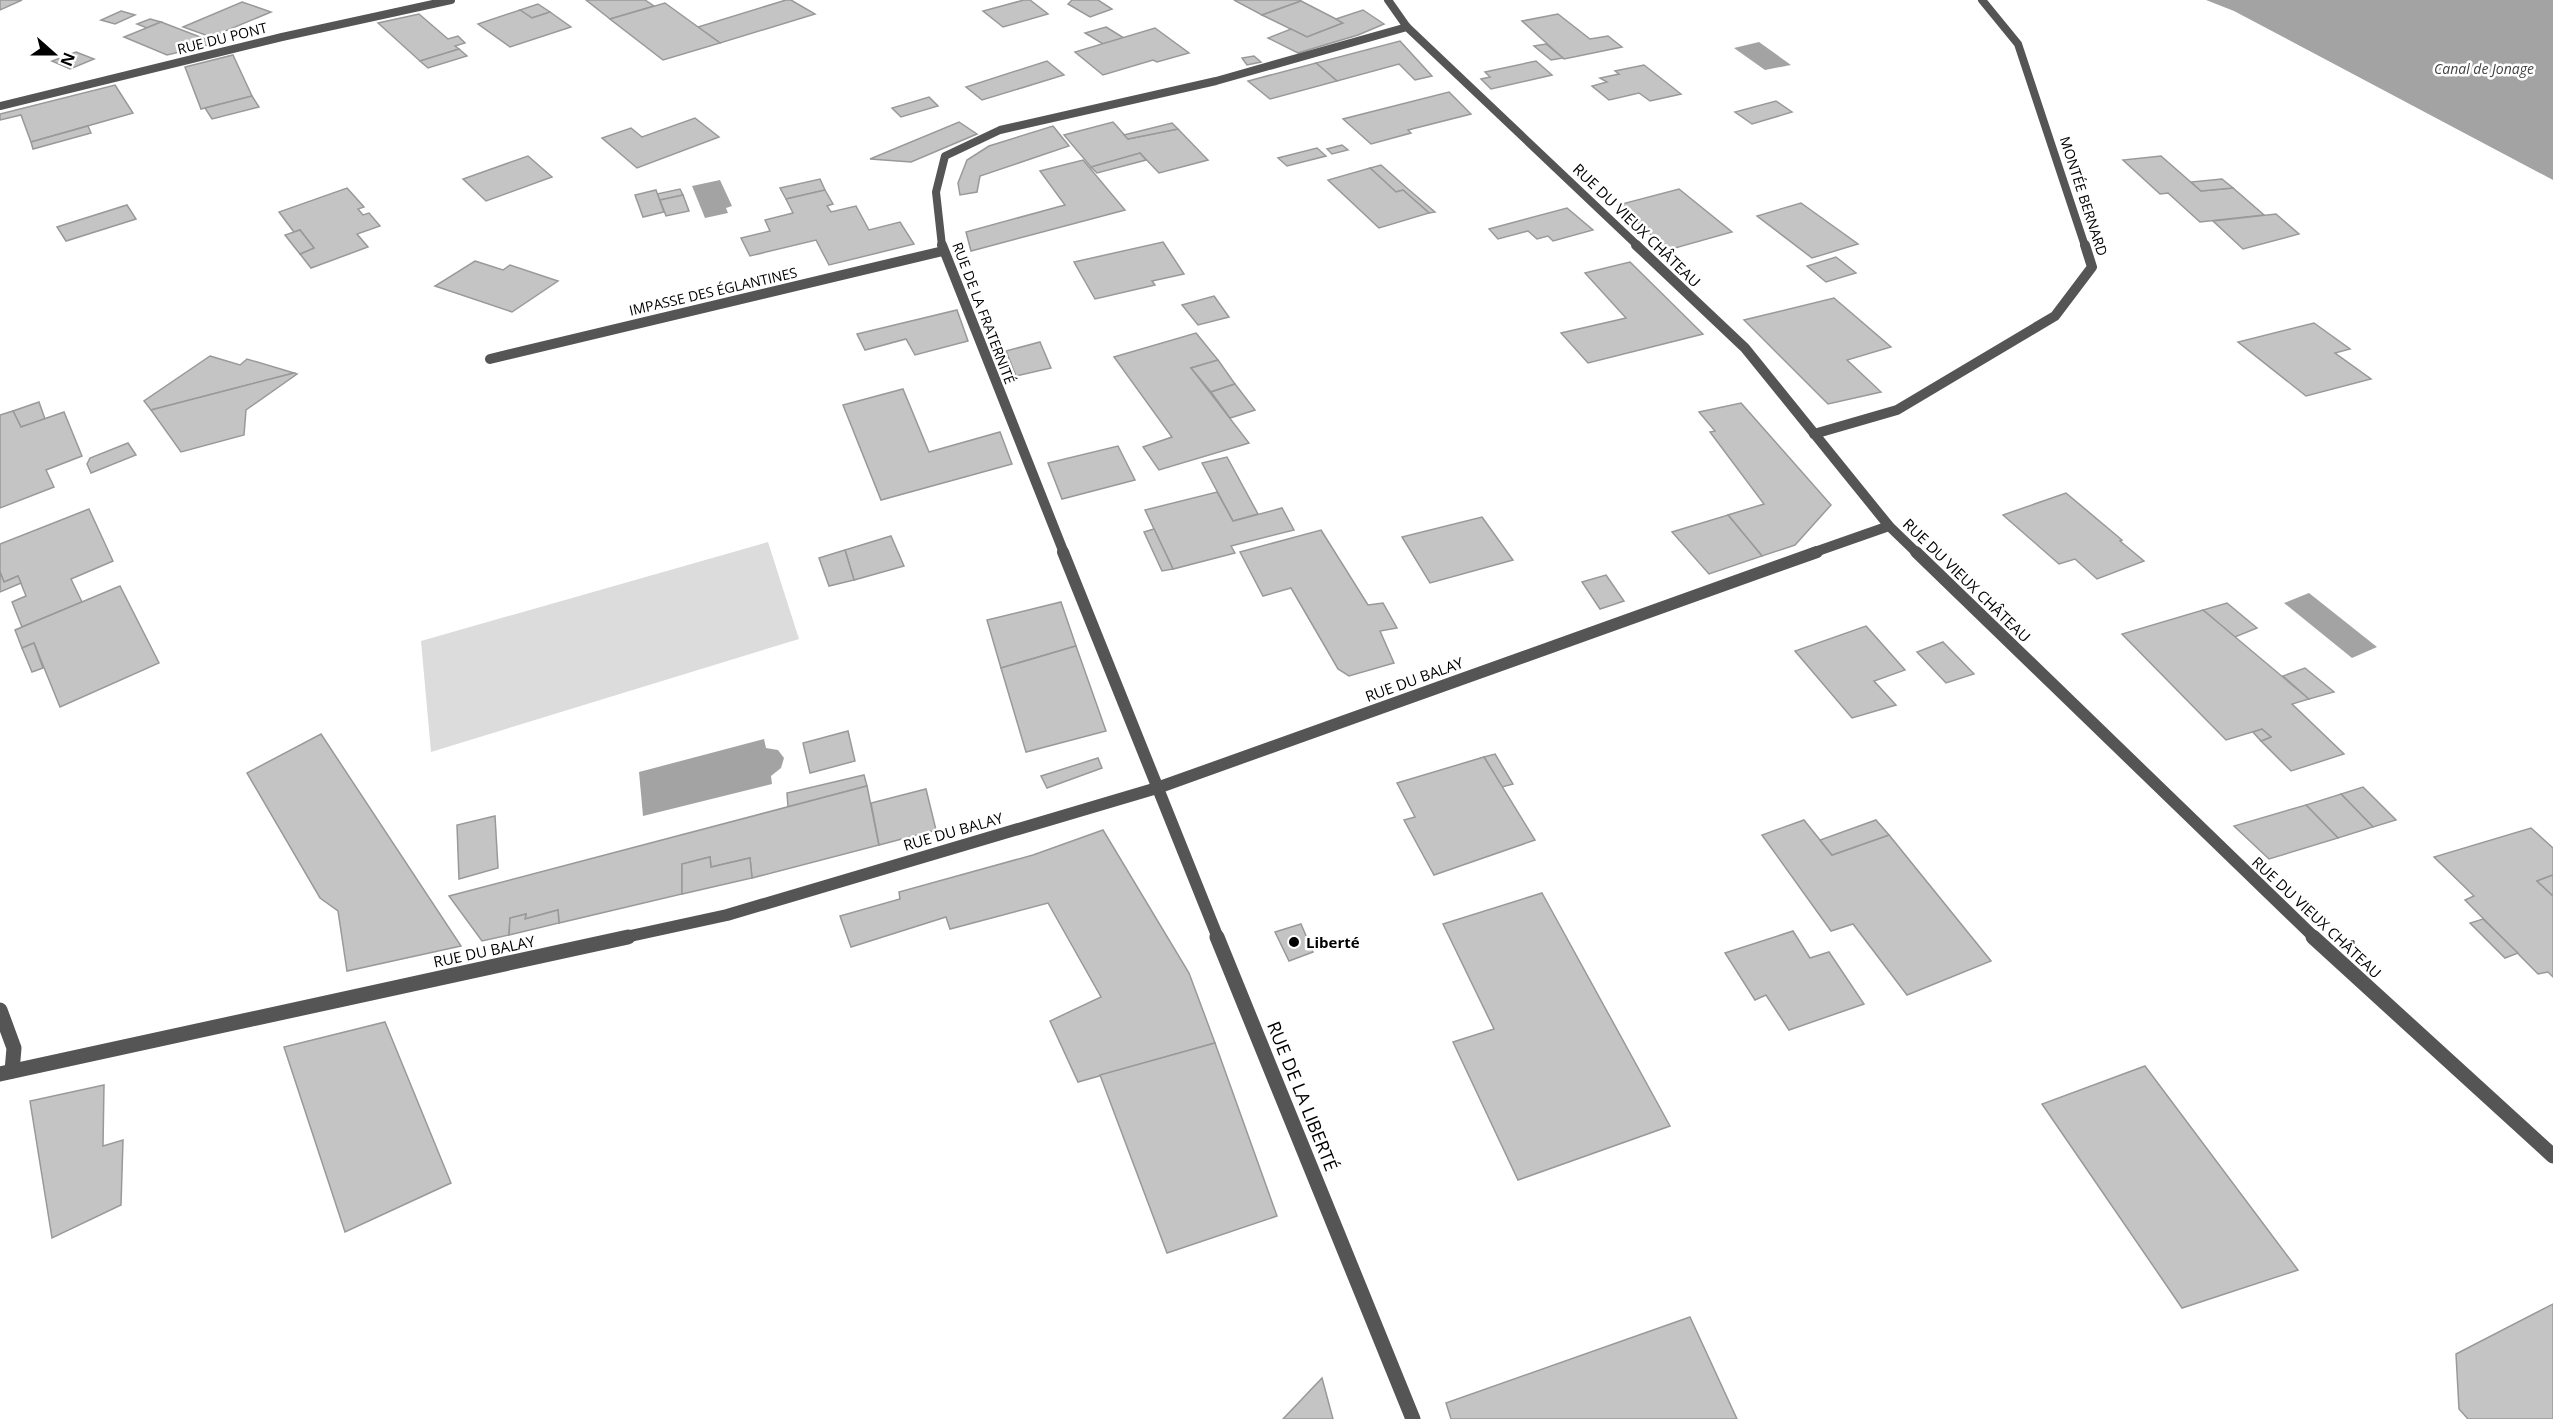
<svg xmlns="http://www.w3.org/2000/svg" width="2553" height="1419" font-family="'Open Sans',sans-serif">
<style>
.green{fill:#dcdcdc}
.water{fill:#a3a3a3}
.building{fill:#c4c4c4;stroke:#999;stroke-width:1.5}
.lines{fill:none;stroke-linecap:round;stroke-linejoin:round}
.street-far3{stroke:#555;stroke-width:8}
.street-far2{stroke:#555;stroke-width:10}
.street-far1{stroke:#555;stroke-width:12}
.street{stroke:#555;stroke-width:15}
.poi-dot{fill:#000;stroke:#fff;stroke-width:2}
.labels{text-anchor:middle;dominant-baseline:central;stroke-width:5;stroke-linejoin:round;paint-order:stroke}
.far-street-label{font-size:14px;fill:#000;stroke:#fff}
.far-water-label{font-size:14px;font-style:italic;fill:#444;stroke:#fff}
.street-label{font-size:15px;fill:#000;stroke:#fff}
.poi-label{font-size:15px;font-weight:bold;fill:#000;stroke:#fff;text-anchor:start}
.near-street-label{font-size:18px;fill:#000;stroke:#fff}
</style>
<rect width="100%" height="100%" fill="#fff"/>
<!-- green -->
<path class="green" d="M 768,542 L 799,639 L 431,752 L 421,641 Z"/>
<!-- water -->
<g class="water">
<path d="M 2206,0 L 2553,0 L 2553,180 L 2234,11 Z"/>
<path d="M 1759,42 L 1791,65 L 1765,70 L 1734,48 Z"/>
<path d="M 720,180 L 732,206 L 726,208 L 728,213 L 705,218 L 692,186 Z"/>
<path d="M 2309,593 L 2377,647 L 2352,658 L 2284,603 Z"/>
<path d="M 764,739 L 766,748 L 778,750 L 784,758 L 781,768 L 771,776 L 772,784 L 643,816 L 639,772 Z"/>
</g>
<!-- building -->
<g class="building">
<path d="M 0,0 L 22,0 L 0,10 Z"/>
<path d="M 586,0 L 645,0 L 654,6 L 610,19 Z"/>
<path d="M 786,0 L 791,0 L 815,14 L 720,43 L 698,27 Z"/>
<path d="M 1024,0 L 1030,0 L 1048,14 L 1003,27 L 983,11 Z"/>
<path d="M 1072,0 L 1098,0 L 1112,9 L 1090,17 L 1068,4 Z"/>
<path d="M 1234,0 L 1300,0 L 1301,1 L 1262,15 Z"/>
<path d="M 1301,1 L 1336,19 L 1343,23 L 1307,37 L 1262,15 Z"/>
<path d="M 242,2 L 271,12 L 211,37 L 183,27 Z"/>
<path d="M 665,3 L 720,43 L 663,60 L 610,19 Z"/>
<path d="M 538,4 L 550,12 L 532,18 L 520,10 Z"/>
<path d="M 520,10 L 532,18 L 550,12 L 571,27 L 510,47 L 478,24 Z"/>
<path d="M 1363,10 L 1384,24 L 1358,35 L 1298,53 L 1268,38 L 1291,29 L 1307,37 L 1343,23 L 1336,19 Z"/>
<path d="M 121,11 L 135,15 L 115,24 L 101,20 Z"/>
<path d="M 419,14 L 448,39 L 458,36 L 465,43 L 455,46 L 459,49 L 420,61 L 378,23 Z"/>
<path d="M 1558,14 L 1590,39 L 1608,36 L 1622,47 L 1564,59 L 1522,21 Z"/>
<path d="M 150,19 L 161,22 L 147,28 L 137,24 Z"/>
<path d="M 161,22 L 216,43 L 167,55 L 124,37 Z"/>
<path d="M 1106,27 L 1124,38 L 1103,44 L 1085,33 Z"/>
<path d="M 1155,28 L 1189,53 L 1157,62 L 1153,60 L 1103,75 L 1075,52 Z"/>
<path d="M 1400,41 L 1432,76 L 1415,80 L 1399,64 L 1337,81 L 1316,63 Z"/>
<path d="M 1546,44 L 1563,58 L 1551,60 L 1534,46 Z"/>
<path d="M 459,49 L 467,56 L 428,68 L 420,61 Z"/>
<path d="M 76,52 L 94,59 L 70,69 L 52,61 Z"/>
<path d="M 233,55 L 252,96 L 201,109 L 185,67 Z"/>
<path d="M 1254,56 L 1261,62 L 1247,65 L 1242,58 Z"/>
<path d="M 1047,61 L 1064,75 L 982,100 L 966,87 Z"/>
<path d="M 1536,61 L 1552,75 L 1491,89 L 1481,79 L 1490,77 L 1485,72 Z"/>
<path d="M 1316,63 L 1337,81 L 1270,99 L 1248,81 Z"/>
<path d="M 1644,65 L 1681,94 L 1650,101 L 1639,93 L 1609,100 L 1592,86 L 1607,82 L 1600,78 L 1619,74 L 1615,71 Z"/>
<path d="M 115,85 L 133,113 L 31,142 L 21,115 L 0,120 L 0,114 Z"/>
<path d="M 1449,92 L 1471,114 L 1408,130 L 1411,133 L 1371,144 L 1343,119 Z"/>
<path d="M 252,96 L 259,107 L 212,119 L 205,108 Z"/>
<path d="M 929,97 L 938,106 L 901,117 L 892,108 Z"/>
<path d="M 1776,101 L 1792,112 L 1752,124 L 1735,112 Z"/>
<path d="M 695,118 L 719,137 L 637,168 L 602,138 L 631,128 L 642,137 Z"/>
<path d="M 959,122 L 977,134 L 911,162 L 870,159 Z"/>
<path d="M 1113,122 L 1128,139 L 1178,129 L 1208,160 L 1159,173 L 1140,153 L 1091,167 L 1064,135 Z"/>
<path d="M 1172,123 L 1178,129 L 1128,139 L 1124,135 Z"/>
<path d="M 88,126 L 91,133 L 33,149 L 31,142 Z"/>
<path d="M 1053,126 L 1069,146 L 980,176 L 977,192 L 960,195 L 958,183 L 967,160 L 989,146 Z"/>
<path d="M 1342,145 L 1348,150 L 1332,154 L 1327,149 Z"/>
<path d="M 1317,148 L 1326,156 L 1287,166 L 1278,158 Z"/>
<path d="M 1140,153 L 1146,160 L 1097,173 L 1091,167 Z"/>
<path d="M 528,156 L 552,177 L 486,201 L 463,179 Z"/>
<path d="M 2161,156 L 2201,191 L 2233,188 L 2264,215 L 2200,222 L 2168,193 L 2160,194 L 2123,160 Z"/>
<path d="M 1083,160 L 1125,210 L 971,251 L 966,232 L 1065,205 L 1040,171 Z"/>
<path d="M 1381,165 L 1408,189 L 1435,212 L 1429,213 L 1403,190 L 1396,192 L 1370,168 Z"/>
<path d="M 1370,168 L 1396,192 L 1403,190 L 1429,213 L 1379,228 L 1328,180 Z"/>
<path d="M 820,179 L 825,190 L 786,199 L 780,188 Z"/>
<path d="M 2222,179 L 2233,188 L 2201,191 L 2191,182 Z"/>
<path d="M 347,188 L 364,207 L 358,209 L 363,215 L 369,213 L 380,226 L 357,234 L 368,247 L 311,268 L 300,254 L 314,248 L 300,230 L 294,232 L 279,212 Z"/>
<path d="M 680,189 L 683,195 L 660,200 L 657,194 Z"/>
<path d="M 1679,189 L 1732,232 L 1668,250 L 1618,205 Z"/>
<path d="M 656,190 L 664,212 L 643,217 L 635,195 Z"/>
<path d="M 825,190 L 833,204 L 827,206 L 831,212 L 856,206 L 869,230 L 900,222 L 914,244 L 829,265 L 816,240 L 750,256 L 741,238 L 770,231 L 765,220 L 793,213 L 786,199 Z"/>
<path d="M 683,195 L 689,211 L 666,216 L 660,200 Z"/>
<path d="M 1801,203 L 1858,244 L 1812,258 L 1757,216 Z"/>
<path d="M 127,205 L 136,219 L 66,241 L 57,227 Z"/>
<path d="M 1567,208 L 1593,230 L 1553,241 L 1548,236 L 1537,239 L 1528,231 L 1498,239 L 1489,229 Z"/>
<path d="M 2276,214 L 2299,234 L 2243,249 L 2213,221 Z"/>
<path d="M 300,230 L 314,248 L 300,254 L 285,235 Z"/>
<path d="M 1163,242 L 1184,274 L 1152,281 L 1155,285 L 1095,299 L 1074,262 Z"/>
<path d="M 1836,257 L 1856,273 L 1826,282 L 1807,266 Z"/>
<path d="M 475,261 L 503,270 L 510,265 L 558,281 L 512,312 L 435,286 Z"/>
<path d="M 1630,262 L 1703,334 L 1588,363 L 1561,333 L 1626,318 L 1585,273 Z"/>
<path d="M 1214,296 L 1229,317 L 1198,325 L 1182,305 Z"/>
<path d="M 1834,298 L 1891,347 L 1847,360 L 1881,392 L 1828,404 L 1744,320 Z"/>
<path d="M 957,310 L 968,341 L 915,355 L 906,339 L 865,350 L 857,334 Z"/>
<path d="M 2314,323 L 2350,349 L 2335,353 L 2371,379 L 2306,396 L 2238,342 Z"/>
<path d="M 1196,333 L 1218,360 L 1191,368 L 1249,443 L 1159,470 L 1143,447 L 1172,437 L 1114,357 Z"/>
<path d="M 1040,342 L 1051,368 L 1016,376 L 1006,351 Z"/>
<path d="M 210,356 L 240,365 L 247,359 L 294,373 L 151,410 L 144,401 Z"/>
<path d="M 1218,360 L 1235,384 L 1211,392 L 1191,368 Z"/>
<path d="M 294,373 L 297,374 L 246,410 L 244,435 L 181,452 L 151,410 Z"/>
<path d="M 1235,384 L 1255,410 L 1230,418 L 1211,392 Z"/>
<path d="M 903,389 L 929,452 L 1000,432 L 1012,464 L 881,500 L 843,405 Z"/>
<path d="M 39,402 L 45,419 L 21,427 L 13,411 Z"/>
<path d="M 1741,403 L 1831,505 L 1795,545 L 1762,556 L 1728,515 L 1764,504 L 1710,432 L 1715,431 L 1699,412 Z"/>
<path d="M 13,411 L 21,427 L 64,412 L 82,456 L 46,470 L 54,487 L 0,508 L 0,415 Z"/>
<path d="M 128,443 L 136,455 L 91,473 L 87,464 L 90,458 Z"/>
<path d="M 1118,446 L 1135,480 L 1062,499 L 1048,463 Z"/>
<path d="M 1227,457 L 1258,514 L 1233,521 L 1202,463 Z"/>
<path d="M 1217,492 L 1233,521 L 1282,508 L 1294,530 L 1231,546 L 1235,553 L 1173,569 L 1145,510 Z"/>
<path d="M 2066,493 L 2122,540 L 2120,541 L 2144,561 L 2097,579 L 2075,559 L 2059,564 L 2003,515 Z"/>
<path d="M 89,509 L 113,561 L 71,579 L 82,602 L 22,627 L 12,602 L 26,596 L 18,576 L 4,582 L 0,572 L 0,544 Z"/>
<path d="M 1728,515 L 1762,556 L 1709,574 L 1672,532 Z"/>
<path d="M 1482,517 L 1513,560 L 1430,583 L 1402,537 Z"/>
<path d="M 1154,529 L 1173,569 L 1162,571 L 1144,532 Z"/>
<path d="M 1321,530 L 1368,605 L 1383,603 L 1397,628 L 1380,631 L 1394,663 L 1349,676 L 1338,669 L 1291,588 L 1263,596 L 1240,552 Z"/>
<path d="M 891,536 L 904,566 L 854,580 L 845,550 Z"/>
<path d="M 845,550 L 854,580 L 829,586 L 819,558 Z"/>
<path d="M 0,572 L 4,582 L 18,576 L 21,583 L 0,592 Z"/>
<path d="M 1606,575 L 1624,601 L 1600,609 L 1582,582 Z"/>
<path d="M 120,586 L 159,663 L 60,707 L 34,643 L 22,648 L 15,630 Z"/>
<path d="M 1061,602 L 1076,646 L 1001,668 L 987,620 Z"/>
<path d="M 2227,603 L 2257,628 L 2235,637 L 2203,610 Z"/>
<path d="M 2203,610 L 2309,699 L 2292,704 L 2344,754 L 2291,771 L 2261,741 L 2271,737 L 2262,729 L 2226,740 L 2122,634 Z"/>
<path d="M 1866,626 L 1905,670 L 1874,681 L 1896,705 L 1852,718 L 1795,651 Z"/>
<path d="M 1943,642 L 1974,674 L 1946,683 L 1917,652 Z"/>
<path d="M 34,643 L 43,668 L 32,672 L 22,648 Z"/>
<path d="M 1076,646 L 1106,731 L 1026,752 L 1001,668 Z"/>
<path d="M 2305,668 L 2334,692 L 2309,699 L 2283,676 Z"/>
<path d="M 2262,729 L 2271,737 L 2261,741 L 2253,732 Z"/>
<path d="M 848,731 L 855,761 L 810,773 L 803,743 Z"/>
<path d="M 321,734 L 461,946 L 347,971 L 338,911 L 320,898 L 247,773 Z"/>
<path d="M 1495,754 L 1513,784 L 1502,787 L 1484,757 Z"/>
<path d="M 1484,757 L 1535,840 L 1434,875 L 1404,820 L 1415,817 L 1397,783 Z"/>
<path d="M 1098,758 L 1102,768 L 1047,788 L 1041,776 Z"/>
<path d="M 864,775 L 867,786 L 788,807 L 787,793 Z"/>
<path d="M 867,786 L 879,845 L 752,878 L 750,858 L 711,867 L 710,857 L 682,864 L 682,894 L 559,923 L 558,910 L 525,919 L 526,914 L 510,918 L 509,935 L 482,941 L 449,896 Z"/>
<path d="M 2363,787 L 2396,820 L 2373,827 L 2341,794 Z"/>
<path d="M 926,789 L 936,830 L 879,845 L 871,803 Z"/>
<path d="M 2341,794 L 2373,827 L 2338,838 L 2306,805 Z"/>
<path d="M 2306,805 L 2338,838 L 2269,859 L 2234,826 Z"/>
<path d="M 495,816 L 498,868 L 459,879 L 457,825 Z"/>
<path d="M 1804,820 L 1832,855 L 1889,835 L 1991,961 L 1907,995 L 1853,924 L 1831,931 L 1762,835 Z"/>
<path d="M 1876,820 L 1889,835 L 1832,855 L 1820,840 Z"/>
<path d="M 2531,828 L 2553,848 L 2553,875 L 2537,881 L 2553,896 L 2553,977 L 2548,972 L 2538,974 L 2465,900 L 2474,896 L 2434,857 Z"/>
<path d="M 1103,830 L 1189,973 L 1215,1043 L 1078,1082 L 1050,1021 L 1101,997 L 1048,903 L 950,929 L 946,917 L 851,947 L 840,916 L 900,899 L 899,892 L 1033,855 Z"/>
<path d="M 710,857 L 711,867 L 750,858 L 752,878 L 682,894 L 682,864 Z"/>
<path d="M 2553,875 L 2553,896 L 2537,881 Z"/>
<path d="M 1542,893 L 1670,1126 L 1518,1180 L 1453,1042 L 1494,1029 L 1443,924 Z"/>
<path d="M 558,910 L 559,923 L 509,935 L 510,918 L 526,914 L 525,919 Z"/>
<path d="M 2483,919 L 2518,953 L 2505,958 L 2470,923 Z"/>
<path d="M 1301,924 L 1313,952 L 1289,961 L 1275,932 Z"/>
<path d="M 1793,931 L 1810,958 L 1829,952 L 1864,1004 L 1789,1030 L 1766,995 L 1755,1000 L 1725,953 Z"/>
<path d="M 385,1022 L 451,1183 L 345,1232 L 284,1047 Z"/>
<path d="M 1215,1043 L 1277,1216 L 1167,1253 L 1100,1075 Z"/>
<path d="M 2145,1066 L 2298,1270 L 2182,1308 L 2042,1104 Z"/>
<path d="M 104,1085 L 103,1146 L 123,1140 L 121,1205 L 52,1238 L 30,1101 Z"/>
<path d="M 2553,1304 L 2553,1419 L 2468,1419 L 2459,1409 L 2456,1354 Z"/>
<path d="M 1690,1317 L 1737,1419 L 1451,1419 L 1446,1403 Z"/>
<path d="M 1322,1378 L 1333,1419 L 1283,1419 Z"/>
</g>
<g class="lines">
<!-- street-far3 -->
<g class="street-far3">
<path d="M 1388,0 L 1407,27 L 1638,246"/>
<path d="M 1982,0 L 2018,44 L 2085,246"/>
<path d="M 0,106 L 282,37 L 451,0"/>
<path d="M 942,246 L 936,192 L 945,156 L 1000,130 L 1216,81 L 1407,27"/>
</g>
<!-- street-far2 -->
<g class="street-far2">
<path d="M 942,245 L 1064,553"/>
<path d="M 1636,245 L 1745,348 L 1889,526 L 1917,553"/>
<path d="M 490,359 L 943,251"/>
<path d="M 1814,434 L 1897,410 L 2055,316 L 2092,267 L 2085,245"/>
<path d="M 1812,553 L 1889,526"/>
</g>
<!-- street-far1 -->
<g class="street-far1">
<path d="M 1063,552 L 1218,938"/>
<path d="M 1916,552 L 2315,938"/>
<path d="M 621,938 L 727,915 L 1157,788 L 1817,552"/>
</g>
<!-- street -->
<g class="street">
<path d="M 1217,937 L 1413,1419"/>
<path d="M 2313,937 L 2553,1156"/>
<path d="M 0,1010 L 14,1048 L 12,1071"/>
<path d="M 0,1074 L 628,937"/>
</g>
</g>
<!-- markers -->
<circle class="poi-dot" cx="1294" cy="942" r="6"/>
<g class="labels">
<!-- far-street labels -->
<g class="far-street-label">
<text transform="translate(222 38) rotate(-14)">RUE DU PONT</text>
<text transform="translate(2084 196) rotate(72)">MONTÉE BERNARD</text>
<text transform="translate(713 291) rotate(-13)">IMPASSE DES ÉGLANTINES</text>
<text transform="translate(984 313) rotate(69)">RUE DE LA FRATERNITÉ</text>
</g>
<!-- far-water labels -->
<g class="far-water-label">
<text x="2484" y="68">Canal de Jonage</text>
</g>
<!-- street labels -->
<g class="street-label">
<text transform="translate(1637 225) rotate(44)">RUE DU VIEUX CHÂTEAU</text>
<text transform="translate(1967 580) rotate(44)">RUE DU VIEUX CHÂTEAU</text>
<text transform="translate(1414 679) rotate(-20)">RUE DU BALAY</text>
<text transform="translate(953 831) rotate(-16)">RUE DU BALAY</text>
<text transform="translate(2317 917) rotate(43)">RUE DU VIEUX CHÂTEAU</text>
<text transform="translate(484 951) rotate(-12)">RUE DU BALAY</text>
</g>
<!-- poi labels -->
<g class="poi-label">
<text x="1306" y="942">Liberté</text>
</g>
<!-- near-street labels -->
<g class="near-street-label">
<text transform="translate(1303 1096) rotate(68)">RUE DE LA LIBERTÉ</text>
</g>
</g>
<!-- north arrow -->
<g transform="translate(54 54) rotate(111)" stroke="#ffffff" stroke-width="4.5" paint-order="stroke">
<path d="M0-4.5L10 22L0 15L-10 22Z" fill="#000000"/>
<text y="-9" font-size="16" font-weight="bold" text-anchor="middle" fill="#000000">N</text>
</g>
</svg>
